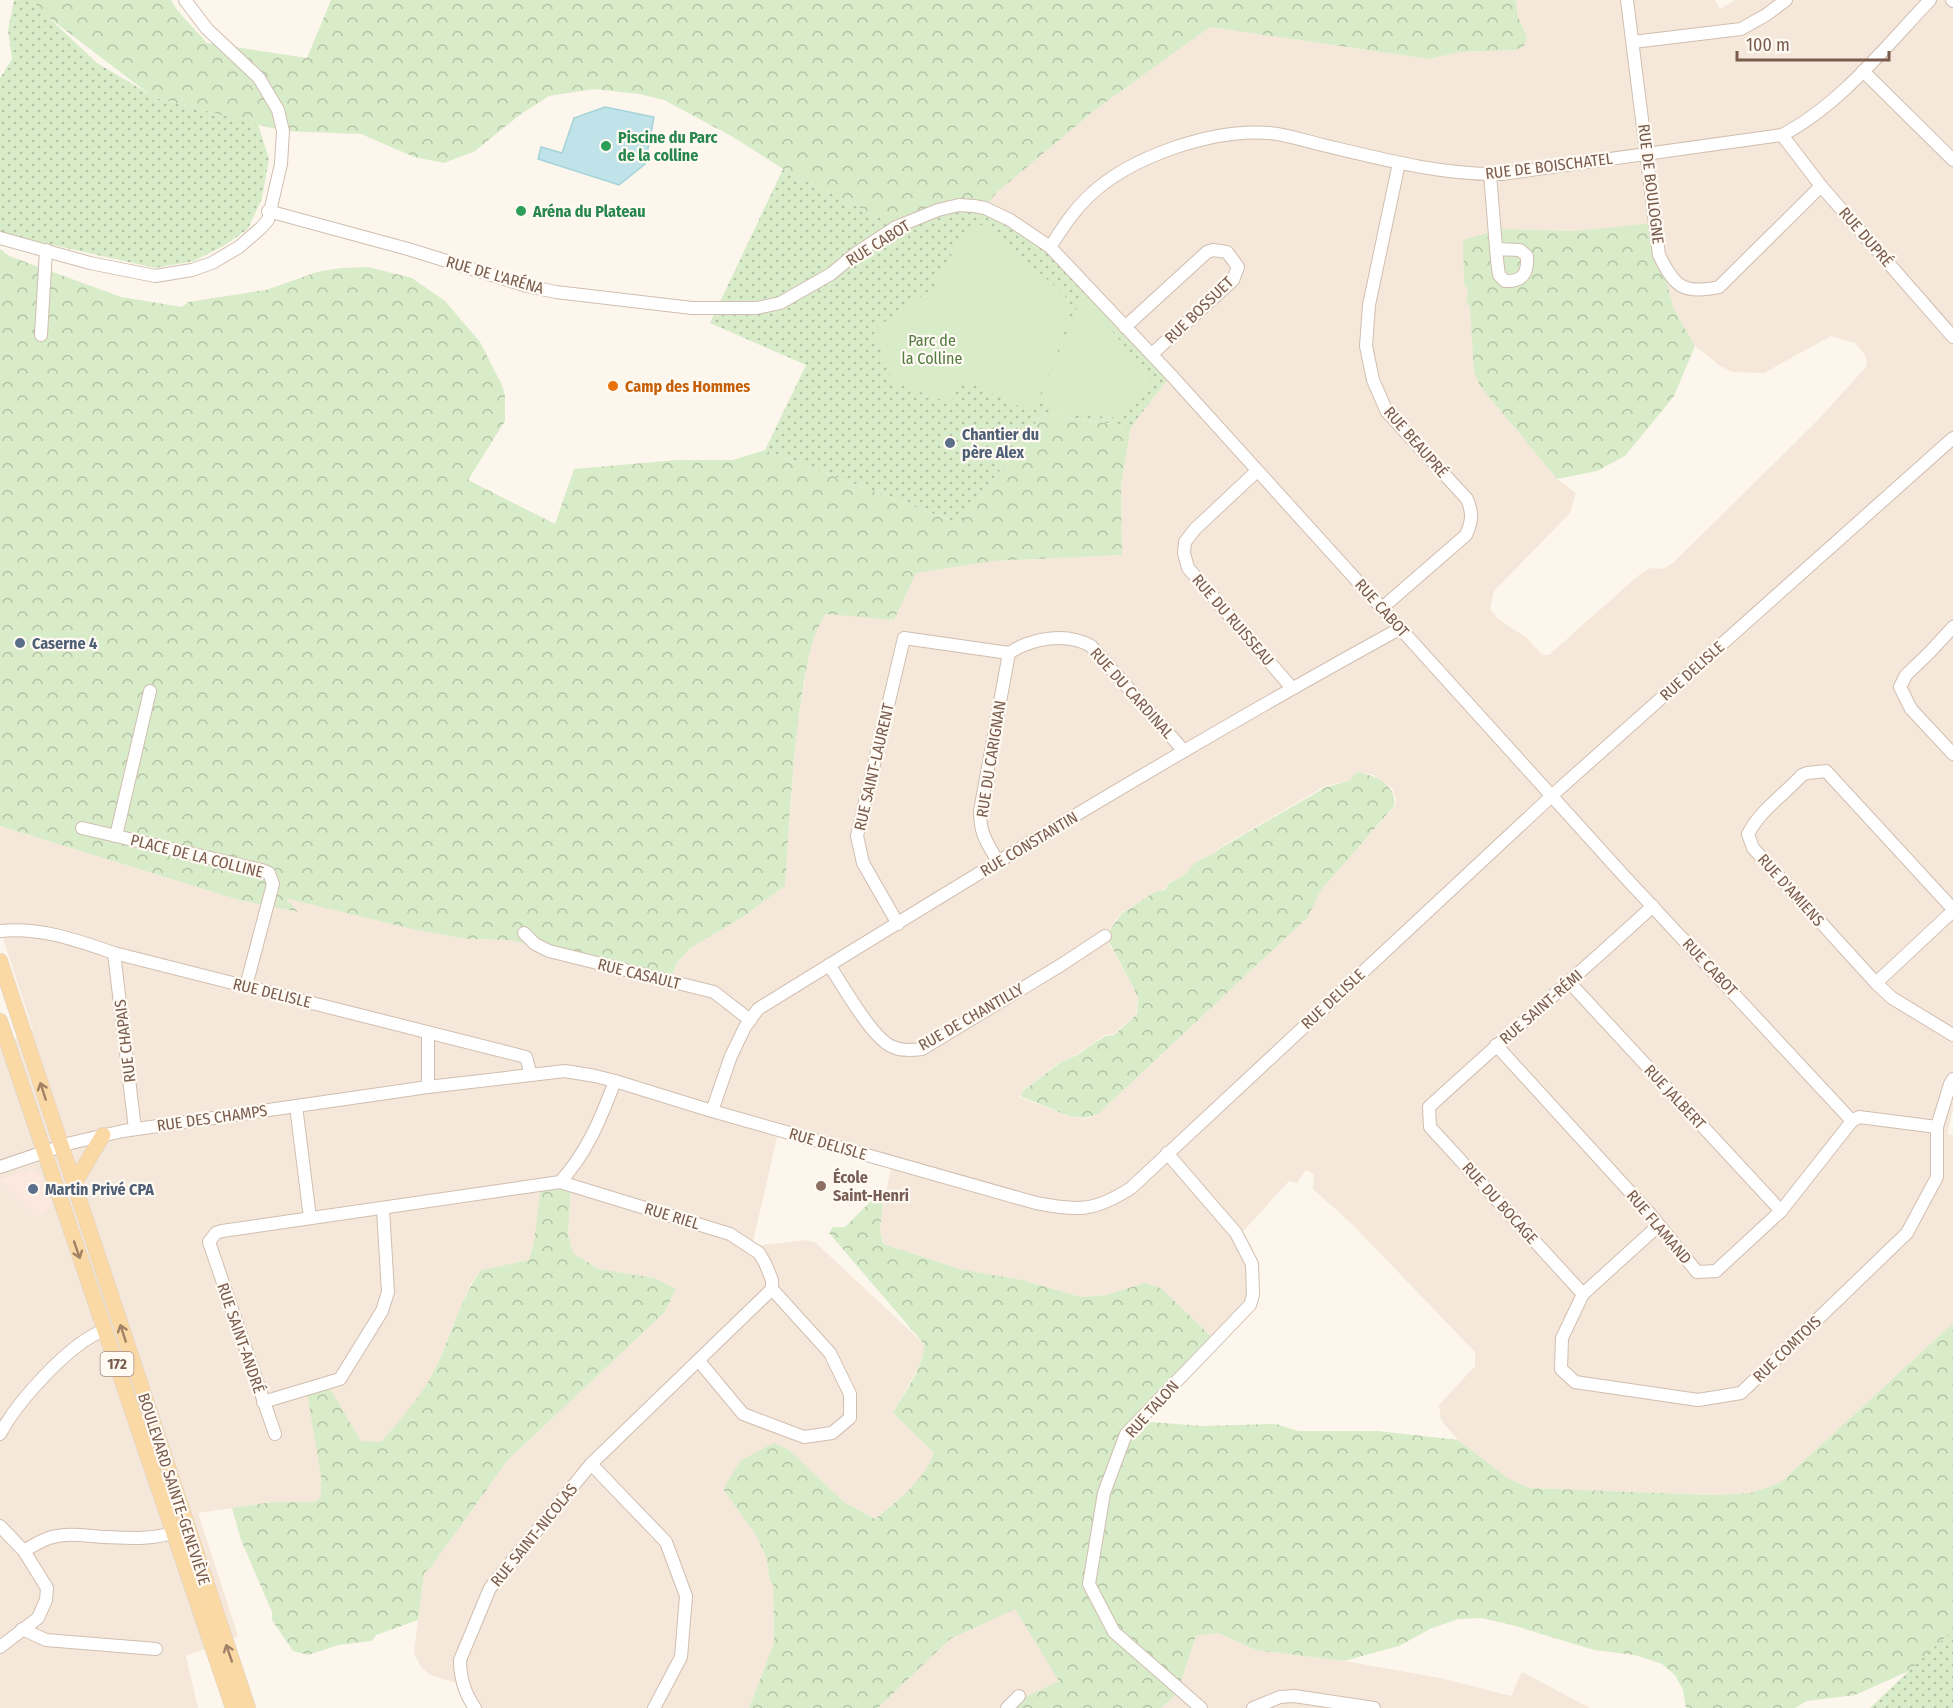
<svg xmlns="http://www.w3.org/2000/svg" width="1953" height="1708" font-family="'Fira Sans Condensed',sans-serif">
<style>
.residential{fill:#f5e8da;fill-rule:evenodd}
.commercial{fill:#fde8e0}
.grass{fill:url(#grass-dots)}
.forest{fill:url(#forest-crowns)}
.pitch{fill:#d8ecc9}
.water{fill:#bfe3e8;stroke:#a5d3da;stroke-width:1.5}
.lines{fill:none;stroke-linecap:round;stroke-linejoin:round}
.minor-casing{stroke:#d1beb0;stroke-width:14}
.major-casing{stroke:#dad1cd;stroke-width:16}
.minor{stroke:#fff;stroke-width:12}
.major{stroke:#fbd9a5;stroke-width:15}
.oneway{stroke:#a18267}
.leisure-dot{fill:#2e9e5b;stroke:#fffaf3;stroke-width:2}
.food-dot{fill:#e8710a;stroke:#fffaf3;stroke-width:2}
.service-dot{fill:#5c6f8a;stroke:#fffaf3;stroke-width:2}
.education-dot{fill:#8d6e63;stroke:#fffaf3;stroke-width:2}
.labels{text-anchor:middle;dominant-baseline:central;stroke-width:4.5;stroke-linejoin:round;paint-order:stroke}
.shield{fill:#fffaf3;stroke:#a28b7f;stroke-width:1.5}
.shield-label{font-size:15px;font-weight:bold;fill:#7a5c4d}
.leisure-label{font-size:16px;font-weight:bold;fill:#27864d;stroke:#fffaf3;text-anchor:start}
.street-label{font-size:16px;fill:#7a5c4d;stroke:#fffaf3}
.park-label{font-size:16px;fill:#537a41;stroke:#fffaf3}
.food-label{font-size:16px;font-weight:bold;fill:#c56008;stroke:#fffaf3;text-anchor:start}
.service-label{font-size:16px;font-weight:bold;fill:#4e5e75;stroke:#fffaf3;text-anchor:start}
.education-label{font-size:16px;font-weight:bold;fill:#785e54;stroke:#fffaf3;text-anchor:start}
</style>
<defs>
<pattern id="grass-dots" width="8" height="8" patternUnits="userSpaceOnUse" patternTransform="scale(1.5)"><rect width="8" height="8" fill="#d8ecc9"/><path d="M2 2h.1M6 6h.1" fill="none" stroke="#b4c2a5" stroke-width="1.8" stroke-linecap="round"/></pattern>
<pattern id="forest-crowns" width="20" height="18" patternUnits="userSpaceOnUse" patternTransform="scale(1.5)"><rect width="20" height="18" fill="#d8ecc9"/><path d="M2 6a3 3 0 1 1 6 0M12 15a3 3 0 1 1 6 0" fill="none" stroke="#b4c2a5"/></pattern>
</defs>
<rect width="100%" height="100%" fill="#fdf6ec"/>
<!-- residential -->
<g class="residential">
<path d="M 1516,0 L 1715,0 L 1720,9 L 1735,0 L 1953,0 L 1953,1109 L 1947,1134 L 1953,1135 L 1953,1323 L 1780,1483 L 1751,1493 L 1713,1495 L 1530,1488 L 1509,1479 L 1458,1440 L 1441,1420 L 1439,1405 L 1475,1366 L 1475,1352 L 1352,1224 L 1313,1189 L 1314,1174 L 1306,1170 L 1297,1183 L 1289,1181 L 1238,1237 L 1252,1295 L 1217,1342 L 1161,1288 L 1146,1284 L 1106,1295 L 1081,1297 L 1022,1280 L 960,1269 L 883,1244 L 880,1229 L 883,1204 L 894,1157 L 779,1129 L 752,1246 L 807,1240 L 816,1243 L 924,1344 L 925,1352 L 919,1366 L 893,1413 L 934,1453 L 928,1468 L 912,1488 L 875,1519 L 844,1502 L 788,1449 L 774,1443 L 723,1489 L 757,1537 L 766,1557 L 770,1581 L 773,1584 L 774,1643 L 749,1708 L 468,1708 L 456,1683 L 430,1675 L 421,1667 L 414,1653 L 424,1573 L 431,1567 L 507,1461 L 665,1312 L 676,1290 L 654,1278 L 599,1269 L 573,1253 L 568,1234 L 571,1187 L 534,1242 L 529,1260 L 481,1270 L 470,1285 L 434,1372 L 414,1404 L 381,1442 L 361,1442 L 326,1383 L 321,1498 L 313,1502 L 273,1502 L 198,1513 L 238,1636 L 186,1656 L 198,1708 L 0,1708 L 0,1045 L 33,1031 L 0,929 L 0,826 L 239,900 L 297,912 L 283,897 L 412,929 L 466,939 L 510,940 L 669,981 L 677,963 L 689,949 L 741,918 L 785,886 L 796,733 L 810,650 L 819,623 L 827,613 L 894,620 L 916,573 L 993,561 L 1122,555 L 1121,486 L 1131,427 L 1171,375 L 985,208 L 996,193 L 1095,110 L 1210,27 L 1429,59 L 1461,52 L 1516,50 L 1527,37 L 1518,17 ZM 1503,229 L 1577,231 L 1659,255 L 1674,309 L 1695,346 L 1719,365 L 1732,372 L 1764,373 L 1831,336 L 1855,343 L 1863,352 L 1867,360 L 1866,367 L 1818,420 L 1673,563 L 1663,569 L 1650,568 L 1639,575 L 1549,655 L 1542,655 L 1527,638 L 1498,619 L 1490,609 L 1494,591 L 1570,513 L 1576,493 L 1557,479 L 1480,386 L 1470,307 L 1466,302 L 1468,291 ZM 1357,772 L 1373,775 L 1392,788 L 1396,798 L 1395,806 L 1320,889 L 1307,918 L 1098,1114 L 1086,1119 L 1069,1116 L 1019,1097 L 1023,1090 L 1060,1062 L 1076,1055 L 1105,1035 L 1114,1034 L 1136,1014 L 1138,997 L 1105,936 L 1120,914 L 1156,891 L 1165,889 L 1170,881 L 1179,879 L 1202,858 L 1212,856 L 1219,848 L 1325,786 L 1349,781 Z"/>
<path d="M 1016,1608 L 1059,1681 L 1012,1704 L 1013,1708 L 878,1708 L 950,1639 Z"/>
<path d="M 1218,1633 L 1256,1650 L 1344,1661 L 1440,1678 L 1511,1696 L 1522,1672 L 1590,1708 L 1161,1708 L 1177,1694 L 1196,1636 Z"/>
</g>
<!-- commercial -->
<path class="commercial" d="M 33,1169 L 33,1171 L 41,1176 L 52,1206 L 37,1217 L 0,1180 L 21,1172 L 22,1175 L 29,1173 L 28,1170 Z"/>
<!-- grass -->
<g class="grass">
<path d="M 14,0 L 36,0 L 46,15 L 97,63 L 156,98 L 258,124 L 269,159 L 262,198 L 248,229 L 225,245 L 194,261 L 155,268 L 0,233 L 0,78 L 12,59 L 8,30 Z"/>
<path d="M 783,169 L 898,227 L 959,205 L 985,208 L 1050,247 L 1171,375 L 1131,427 L 1043,413 L 960,524 L 765,450 L 806,365 L 710,323 Z"/>
<path d="M 1953,1629 L 1953,1708 L 1870,1708 Z"/>
</g>
<!-- forest -->
<g class="forest">
<path d="M 34,0 L 171,0 L 177,10 L 207,43 L 307,58 L 331,0 L 1516,0 L 1518,17 L 1527,37 L 1524,46 L 1516,50 L 1461,52 L 1429,59 L 1210,27 L 1095,110 L 996,193 L 985,208 L 959,205 L 898,227 L 783,169 L 733,137 L 664,100 L 639,94 L 594,89 L 549,96 L 521,114 L 475,151 L 444,163 L 414,157 L 361,134 L 283,131 L 153,97 L 39,10 Z"/>
<path d="M 1654,223 L 1659,255 L 1674,309 L 1695,346 L 1674,396 L 1625,456 L 1597,471 L 1557,479 L 1480,386 L 1474,372 L 1470,307 L 1466,302 L 1468,291 L 1464,284 L 1463,240 L 1503,229 L 1577,231 Z"/>
<path d="M 0,249 L 9,256 L 121,297 L 182,307 L 188,302 L 266,290 L 317,272 L 341,268 L 368,267 L 412,278 L 445,301 L 480,342 L 502,385 L 505,396 L 505,421 L 468,480 L 555,524 L 574,469 L 677,460 L 733,460 L 765,450 L 960,524 L 1043,413 L 1131,427 L 1121,486 L 1122,555 L 993,561 L 916,573 L 894,620 L 826,614 C 811,635 808,662 803,688 C 792,753 790,819 785,886 L 741,918 L 689,949 L 677,963 L 669,981 L 510,940 L 466,939 L 412,929 L 285,898 L 298,912 L 239,900 L 0,826 Z"/>
<path d="M 1357,772 C 1374,775 1398,785 1394,806 L 1321,890 L 1307,918 L 1098,1114 L 1085,1118 L 1069,1116 L 1020,1096 L 1024,1090 L 1061,1062 L 1077,1055 L 1105,1036 L 1114,1035 L 1137,1014 L 1138,997 L 1106,936 L 1121,914 L 1156,891 L 1165,890 L 1170,882 C 1188,877 1190,864 1202,859 C 1212,854 1211,857 1219,849 L 1326,787 L 1349,781 Z"/>
<path d="M 541,1186 L 571,1187 L 568,1234 L 573,1253 L 599,1269 L 654,1278 L 676,1289 L 665,1312 L 507,1461 L 431,1567 L 424,1573 L 418,1620 L 376,1635 L 372,1641 L 339,1645 L 308,1655 L 293,1651 L 272,1620 L 272,1612 L 241,1540 L 232,1508 L 273,1502 L 313,1502 L 321,1498 L 321,1476 L 306,1387 L 326,1382 L 361,1441 L 381,1442 C 400,1420 420,1398 434,1371 C 451,1338 459,1300 481,1270 L 529,1260 L 534,1242 Z"/>
<path d="M 874,1198 L 883,1204 L 880,1229 L 883,1244 L 960,1269 L 1022,1280 L 1081,1297 L 1106,1295 L 1145,1283 L 1161,1288 L 1217,1342 L 1148,1417 L 1150,1422 L 1204,1426 L 1276,1424 L 1298,1431 L 1378,1431 L 1458,1440 L 1509,1479 L 1530,1488 L 1713,1495 L 1751,1493 L 1780,1483 L 1953,1323 L 1953,1630 L 1909,1671 L 1855,1695 L 1807,1701 L 1795,1708 L 1686,1708 L 1683,1690 L 1675,1675 L 1662,1664 L 1635,1655 L 1594,1650 L 1512,1625 L 1481,1618 L 1458,1619 L 1430,1629 L 1399,1646 L 1344,1661 L 1256,1650 L 1218,1633 L 1196,1636 L 1177,1694 L 1161,1708 L 1013,1708 L 1011,1704 L 1059,1681 L 1015,1609 L 950,1639 L 878,1708 L 749,1708 L 774,1643 L 773,1584 L 770,1581 L 766,1557 L 757,1537 L 723,1489 L 741,1460 L 774,1443 L 788,1449 L 844,1502 L 875,1519 C 898,1500 923,1482 934,1453 L 893,1413 C 903,1395 925,1365 924,1344 L 829,1233 L 833,1227 L 845,1227 Z"/>
</g>
<!-- pitch -->
<g class="pitch">
<path d="M 973,225 L 981,225 L 994,233 L 1064,294 L 1068,303 L 1070,318 L 1033,413 L 962,379 L 950,403 L 893,382 L 873,330 L 933,288 L 964,232 Z"/>
<path d="M 1082,296 L 1152,378 L 1139,399 L 1121,418 L 1052,413 L 1042,393 Z"/>
</g>
<!-- water -->
<path class="water" d="M 605,107 L 654,117 L 645,164 L 619,185 L 538,159 L 541,147 L 562,153 L 574,118 Z"/>
<g class="lines">
<defs>
<g id="minor">
<path d="M 1627,0 L 1659,255 C 1674,286 1683,295 1719,287 L 1821,186"/>
<path d="M 1952,0 L 1953,1"/>
<path d="M 1633,42 L 1741,29 L 1766,15 L 1786,0"/>
<path d="M 1863,71 L 1953,160"/>
<path d="M 1782,135 L 1821,186 L 1953,337"/>
<path d="M 1490,174 L 1497,260 L 1499,275 L 1505,281 C 1523,282 1528,273 1527,256 L 1520,250 L 1496,249"/>
<path d="M 268,211 L 408,249 L 527,286 L 556,292 L 692,308 L 757,308 L 780,303 L 831,274 L 855,254 L 896,227 L 938,210 L 959,205 L 974,206 L 985,208 L 1010,220 L 1050,247 L 1171,375 L 1625,877 L 1852,1121"/>
<path d="M 0,238 L 90,263 L 155,276 L 192,270 L 212,263 L 239,247 L 261,228 L 268,220 L 281,164 L 283,131 L 278,110 L 259,78 L 207,29 L 185,0"/>
<path d="M 1050,247 C 1062,229 1073,211 1089,196 C 1130,157 1212,128 1270,133 C 1289,135 1309,142 1327,146 C 1385,160 1443,175 1502,174 L 1782,135 C 1840,105 1885,47 1930,0"/>
<path d="M 1125,327 L 1207,252 L 1213,250 L 1227,252 L 1238,267 L 1233,280 L 1152,354"/>
<path d="M 41,335 L 46,250"/>
<path d="M 1257,471 L 1195,529 L 1185,542 L 1184,553 L 1188,568 L 1292,688"/>
<path d="M 1382,608 L 1466,535 C 1472,522 1473,513 1467,499 L 1387,412 L 1373,380 L 1366,346 L 1369,305 L 1399,163"/>
<path d="M 1953,627 L 1929,653 L 1906,675 L 1900,687 L 1911,709 L 1953,754"/>
<path d="M 1009,653 C 1032,638 1066,632 1091,646 L 1184,751"/>
<path d="M 82,828 L 262,870 L 269,873 L 273,884 L 246,986"/>
<path d="M 116,836 L 150,691"/>
<path d="M 998,862 C 987,842 980,835 980,811 L 1009,653"/>
<path d="M 1953,909 L 1826,771 L 1807,773 L 1802,775 C 1784,795 1761,809 1748,834 L 1753,848 L 1876,983 L 1892,998 L 1953,1035"/>
<path d="M 898,924 L 863,863 L 857,836 L 904,638 L 1009,653"/>
<path d="M 0,931 C 41,927 76,940 114,953 L 526,1057 L 531,1075"/>
<path d="M 524,933 L 535,944 L 549,951 L 714,992 L 750,1020"/>
<path d="M 114,953 L 135,1129"/>
<path d="M 829,965 C 843,985 872,1039 893,1047 C 902,1051 912,1050 922,1049 L 1061,965 L 1105,936"/>
<path d="M 1570,983 L 1781,1211"/>
<path d="M 1876,983 L 1953,911"/>
<path d="M 1496,1045 L 1651,1215 L 1697,1272 L 1716,1271 L 1781,1211 L 1852,1121"/>
<path d="M 428,1087 L 428,1033"/>
<path d="M 296,1106 L 310,1218"/>
<path d="M 712,1111 L 731,1056 L 745,1027 L 758,1009 C 970,878 1182,748 1401,628"/>
<path d="M 1852,1121 L 1859,1117 L 1937,1127"/>
<path d="M 1167,1153 L 1236,1233 L 1252,1264 L 1253,1295 L 1250,1305 L 1126,1434 L 1104,1493 L 1089,1584 L 1114,1632 L 1201,1708"/>
<path d="M 0,1167 L 71,1143 L 123,1131 L 428,1087 L 565,1071 L 595,1076 L 615,1081 L 712,1111 L 1036,1203 C 1078,1211 1094,1212 1131,1188 L 1557,791 L 1953,438"/>
<path d="M 560,1182 C 587,1153 601,1118 615,1081"/>
<path d="M 1658,1226 L 1583,1294 L 1562,1338 L 1561,1369 L 1575,1382 L 1698,1400 L 1741,1393 L 1907,1233 L 1937,1177 L 1937,1127 L 1950,1084 L 1953,1079"/>
<path d="M 1583,1294 L 1430,1127 L 1429,1107 C 1503,1039 1579,974 1653,906"/>
<path d="M 263,1402 L 340,1379 L 382,1311 L 388,1292 L 383,1209"/>
<path d="M 0,1434 C 17,1402 70,1342 105,1330"/>
<path d="M 275,1434 L 209,1242 L 216,1233 L 222,1231 L 560,1182 L 730,1234 L 759,1253 L 765,1263 L 772,1280 L 772,1289 L 830,1353 L 850,1394 L 850,1418 L 832,1433 L 804,1437 L 743,1414 L 699,1361"/>
<path d="M 591,1464 L 666,1542 L 686,1596 L 681,1657 L 654,1708"/>
<path d="M 0,1526 L 24,1551 L 47,1588 L 46,1600 L 38,1618 L 0,1647"/>
<path d="M 24,1551 C 32,1546 40,1541 49,1538 C 68,1532 86,1536 105,1537 C 129,1538 152,1540 175,1532"/>
<path d="M 22,1629 L 46,1640 L 156,1649"/>
<path d="M 475,1708 C 465,1694 460,1677 460,1660 L 490,1588 L 591,1464 L 772,1289"/>
<path d="M 1007,1708 L 1019,1696"/>
<path d="M 1253,1708 L 1280,1697 L 1294,1696 L 1374,1708"/>
</g>
<g id="major">
<path d="M 0,961 L 248,1708"/>
<path d="M 0,1021 L 233,1708"/>
<path d="M 74,1184 L 103,1135"/>
</g>
</defs>
<!-- minor casing -->
<use href="#minor" class="minor-casing"/>
<!-- major casing -->
<use href="#major" class="major-casing"/>
<!-- minor -->
<use href="#minor" class="minor"/>
<!-- major -->
<use href="#major" class="major"/>
</g>
<!-- one-way arrows -->
<defs><path id="oneway-shaft" d="M-6 0H5M1.5-3L5.5 0L1.5 3" fill="none" stroke-width="1.6" stroke-linecap="round" stroke-linejoin="round" transform="scale(1.5)"/></defs>
<g class="oneway">
<use href="#oneway-shaft" transform="translate(43 1091) rotate(-108)"/>
<use href="#oneway-shaft" transform="translate(77 1250) rotate(71)"/>
<use href="#oneway-shaft" transform="translate(123 1333) rotate(-108)"/>
<use href="#oneway-shaft" transform="translate(229 1653) rotate(-109)"/>
</g>
<!-- markers -->
<g class="leisure-dot">
<circle cx="606" cy="146" r="6"/>
<circle cx="521" cy="211" r="6"/>
</g>
<circle class="food-dot" cx="613" cy="386" r="6"/>
<g class="service-dot">
<circle cx="950" cy="443" r="6"/>
<circle cx="20" cy="643" r="6"/>
<circle cx="33" cy="1189" r="6"/>
</g>
<circle class="education-dot" cx="821" cy="1186" r="6"/>
<g class="labels">
<!-- shield labels -->
<rect class="shield" x="100.5" y="1352" width="33" height="24" rx="4.5"/>
<g class="shield-label">
<text x="117" y="1364">172</text>
</g>
<!-- leisure labels -->
<g class="leisure-label">
<text x="618" y="137">Piscine du Parc<tspan x="618" dy="18">de la colline</tspan></text>
<text x="533" y="211">Aréna du Plateau</text>
</g>
<!-- street labels -->
<g class="street-label">
<text transform="translate(1549 166) rotate(-7)">RUE DE BOISCHATEL</text>
<text transform="translate(1651 184) rotate(83)">RUE DE BOULOGNE</text>
<text transform="translate(1866 237) rotate(49)">RUE DUPRÉ</text>
<text transform="translate(878 243) rotate(-32)">RUE CABOT</text>
<text transform="translate(495 275) rotate(16)">RUE DE L'ARÉNA</text>
<text transform="translate(1199 310) rotate(-44)">RUE BOSSUET</text>
<text transform="translate(1416 442) rotate(49)">RUE BEAUPRÉ</text>
<text transform="translate(1382 608) rotate(48)">RUE CABOT</text>
<text transform="translate(1233 620) rotate(49)">RUE DU RUISSEAU</text>
<text transform="translate(1692 671) rotate(-42)">RUE DELISLE</text>
<text transform="translate(1132 693) rotate(48)">RUE DU CARDINAL</text>
<text transform="translate(991 759) rotate(-81)">RUE DU CARIGNAN</text>
<text transform="translate(874 767) rotate(-77)">RUE SAINT-LAURENT</text>
<text transform="translate(1029 844) rotate(-31)">RUE CONSTANTIN</text>
<text transform="translate(197 856) rotate(14)">PLACE DE LA COLLINE</text>
<text transform="translate(1791 890) rotate(48)">RUE D'AMIENS</text>
<text transform="translate(1710 967) rotate(47)">RUE CABOT</text>
<text transform="translate(639 974) rotate(14)">RUE CASAULT</text>
<text transform="translate(272 993) rotate(14)">RUE DELISLE</text>
<text transform="translate(1333 999) rotate(-43)">RUE DELISLE</text>
<text transform="translate(1541 1007) rotate(-41)">RUE SAINT-RÉMI</text>
<text transform="translate(971 1017) rotate(-30)">RUE DE CHANTILLY</text>
<text transform="translate(125 1041) rotate(-97)">RUE CHAPAIS</text>
<text transform="translate(1675 1097) rotate(47)">RUE JALBERT</text>
<text transform="translate(212 1118) rotate(-8)">RUE DES CHAMPS</text>
<text transform="translate(828 1144) rotate(16)">RUE DELISLE</text>
<text transform="translate(1500 1203) rotate(48)">RUE DU BOCAGE</text>
<text transform="translate(672 1216) rotate(17)">RUE RIEL</text>
<text transform="translate(1659 1227) rotate(50)">RUE FLAMAND</text>
<text transform="translate(241 1338) rotate(71)">RUE SAINT-ANDRÉ</text>
<text transform="translate(1787 1349) rotate(-44)">RUE COMTOIS</text>
<text transform="translate(1152 1409) rotate(-48)">RUE TALON</text>
<text transform="translate(174 1489) rotate(72)">BOULEVARD SAINTE-GENEVIÈVE</text>
<text transform="translate(534 1535) rotate(-51)">RUE SAINT-NICOLAS</text>
</g>
<!-- park labels -->
<g class="park-label">
<text x="932" y="340">Parc de<tspan x="932" dy="18">la Colline</tspan></text>
</g>
<!-- food labels -->
<g class="food-label">
<text x="625" y="386">Camp des Hommes</text>
</g>
<!-- service labels -->
<g class="service-label">
<text x="962" y="434">Chantier du<tspan x="962" dy="18">père Alex</tspan></text>
<text x="32" y="643">Caserne 4</text>
<text x="45" y="1189">Martin Privé CPA</text>
</g>
<!-- education labels -->
<g class="education-label">
<text x="833" y="1177">École<tspan x="833" dy="18">Saint-Henri</tspan></text>
</g>
</g>
<!-- scale -->
<path d="M1737 51v9h152v-9" fill="none" stroke="#7a5c4d" stroke-width="3"/>
<text x="1746" y="51" font-size="18" fill="#7a5c4d" stroke="#fffaf3" stroke-width="4.5" paint-order="stroke">100 m</text>
</svg>
